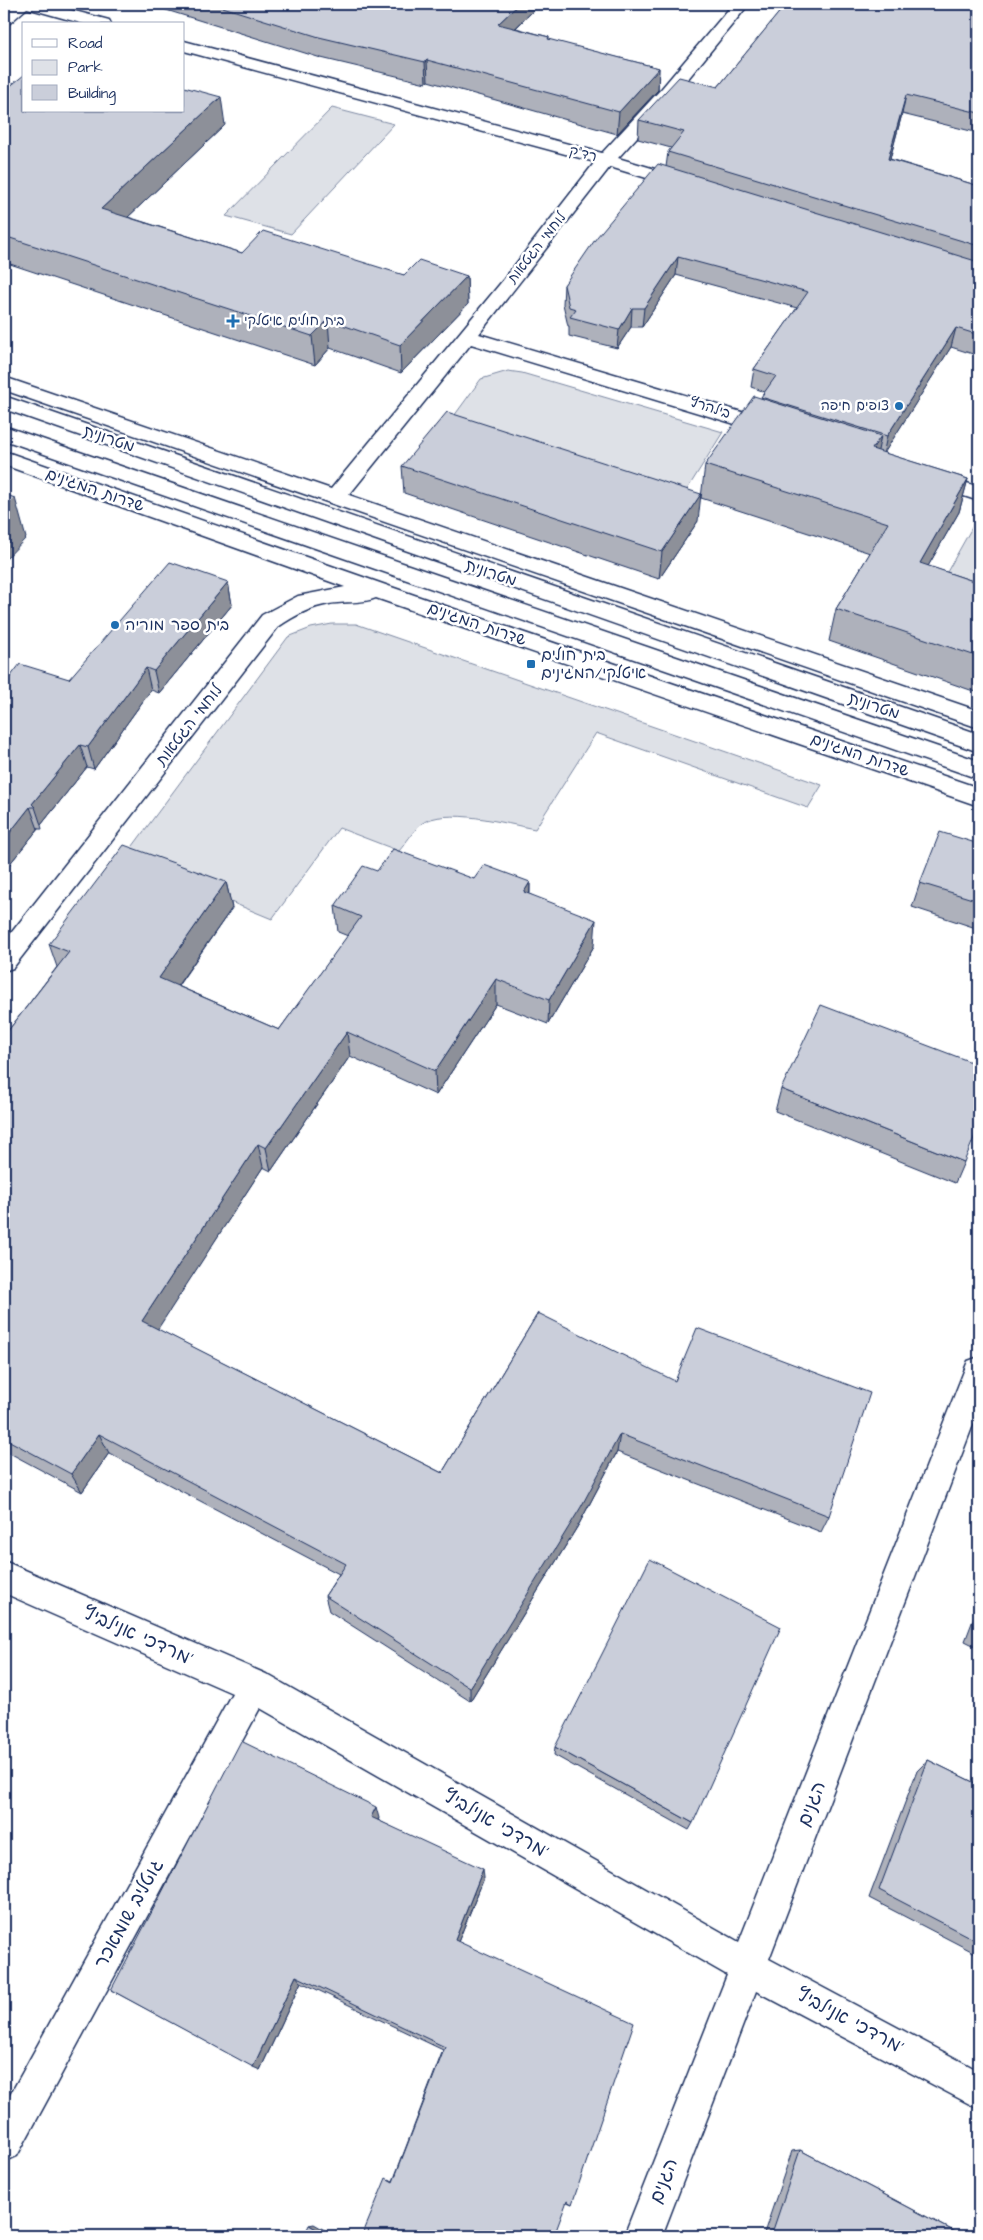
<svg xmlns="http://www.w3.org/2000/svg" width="983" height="2240" font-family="'Architects Daughter','Playpen Sans Hebrew',sans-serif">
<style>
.green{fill:#dee1e7;stroke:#7c88a2}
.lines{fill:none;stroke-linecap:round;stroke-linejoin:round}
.minor-casing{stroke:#1b2f5e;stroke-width:3}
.minor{fill:#fff;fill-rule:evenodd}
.wall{fill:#aeb1bb;stroke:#1b2f5e}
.shaded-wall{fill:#8d9099;stroke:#1b2f5e}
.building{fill:#caceda;stroke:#1b2f5e}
.poi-dot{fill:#1f6fb2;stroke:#fff;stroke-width:2}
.labels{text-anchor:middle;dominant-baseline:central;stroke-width:5;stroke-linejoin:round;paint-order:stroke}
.far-street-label{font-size:14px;fill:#1b2f5e;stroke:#fff}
.far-poi-label{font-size:14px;fill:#1b2f5e;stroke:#fff;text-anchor:start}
.street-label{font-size:16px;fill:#1b2f5e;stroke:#fff}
.poi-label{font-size:16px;fill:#1b2f5e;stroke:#fff;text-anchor:start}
.near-street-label{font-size:19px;fill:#1b2f5e;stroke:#fff}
</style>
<rect width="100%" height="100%" fill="#fff"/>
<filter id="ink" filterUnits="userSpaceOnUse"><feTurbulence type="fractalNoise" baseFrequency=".02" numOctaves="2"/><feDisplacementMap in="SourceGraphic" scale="10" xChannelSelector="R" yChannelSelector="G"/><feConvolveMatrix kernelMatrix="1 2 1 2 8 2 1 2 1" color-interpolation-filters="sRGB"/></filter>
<g filter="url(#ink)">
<!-- green -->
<g class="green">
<path d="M 332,108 L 394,124 L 291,234 L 226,216 Z"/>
<path d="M 508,371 L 522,373 L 723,432 L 683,496 L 446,427 L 481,379 Z"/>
<path d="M 979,515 L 979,594 L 942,581 Z"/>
<path d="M 332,624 L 356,624 L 822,785 L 808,808 L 596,733 L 535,829 C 507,824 445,806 421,824 C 413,831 406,843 399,851 L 339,828 L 272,919 L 124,858 L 288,637 L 311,628 Z"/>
</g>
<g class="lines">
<defs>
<g id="minor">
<path d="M 12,4 L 48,4 L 109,20 L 111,24 L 84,24 L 27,8 L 10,23 L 4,24 L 4,11 Z"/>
<path d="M 733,4 L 749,4 L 674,96 L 618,158 L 692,180 L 695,184 L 692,188 L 680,188 L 610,167 L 479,334 L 782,424 L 785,429 L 782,434 L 775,436 L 768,434 L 471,344 L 349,495 L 979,711 L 979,728 L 4,390 L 4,377 L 331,489 L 504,279 L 595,162 L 184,51 L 184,41 L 602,153 L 662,88 Z"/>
<path d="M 4,396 L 979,734 L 979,752 L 4,409 Z"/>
<path d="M 4,426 L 979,761 L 979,779 L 4,440 Z"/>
<path d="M 4,451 L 437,603 L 979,788 L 979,806 L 376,598 C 363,604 344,601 329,604 C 310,607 294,616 278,627 L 13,968 L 4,971 L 4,942 L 262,615 L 298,596 L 345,587 L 4,465 Z"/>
<path d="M 931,471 L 979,487 L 979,501 L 924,483 L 920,478 L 924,473 Z"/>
<path d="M 979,1357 L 979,1409 L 769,1959 L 979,2071 L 979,2109 L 756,1991 L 662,2236 L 624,2236 L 727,1975 L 260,1708 L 17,2156 L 4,2162 L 4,2106 L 232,1693 L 4,1593 L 4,1561 L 266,1674 L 739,1942 L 964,1371 L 968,1361 Z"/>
</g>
</defs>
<!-- minor casing -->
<use href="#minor" class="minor-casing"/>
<!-- minor -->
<use href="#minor" class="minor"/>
</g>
<!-- wall -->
<g class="wall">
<path d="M 133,4 L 540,4 L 516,28 L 549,37 L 549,40 L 659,68 L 658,90 L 617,134 L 428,81 L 426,83 L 321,58 L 150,5 L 146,7 Z"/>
<path d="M 774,4 L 979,4 L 979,133 L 902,114 L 890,159 L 979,186 L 979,356 L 951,347 L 884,453 L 968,479 L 959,512 L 928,566 L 979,583 L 979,693 L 829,641 L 836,609 L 870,553 L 701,498 L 705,465 L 761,398 L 765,392 L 751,387 L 754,369 L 797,308 L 676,275 L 642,327 L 631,327 L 617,348 L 569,336 L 569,326 L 568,326 L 563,304 L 564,285 L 666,167 L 668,152 L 671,148 L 638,139 L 639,120 L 718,87 L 779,13 Z"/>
<path d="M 4,91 L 225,125 L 128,217 L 242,253 L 404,275 L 467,276 L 468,304 L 401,373 L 330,348 L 315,365 L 4,262 Z"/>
<path d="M 402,466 L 698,521 L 659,579 L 404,493 Z"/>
<path d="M 228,582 L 232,605 L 159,693 L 151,690 L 94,769 L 87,767 L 41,825 L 42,829 L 38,829 L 4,871 L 69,679 Z"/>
<path d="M 979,844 L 979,929 L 912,907 L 920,883 Z"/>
<path d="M 377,871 L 474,879 L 530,882 L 530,894 L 594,946 L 548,1024 L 496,1004 L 436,1095 L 350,1056 L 271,1171 L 263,1167 L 157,1329 L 442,1473 L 538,1313 L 829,1516 L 821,1532 L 617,1452 L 579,1524 L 470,1701 L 329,1611 L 325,1596 L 339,1574 L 109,1453 L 82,1492 L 4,1450 L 4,1036 L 57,967 L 49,944 L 226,882 L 232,908 L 178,986 L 279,1030 L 348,936 L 338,932 L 335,906 Z"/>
<path d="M 781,1089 L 964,1162 L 955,1183 L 775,1111 Z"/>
<path d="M 979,1604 L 979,1648 L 965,1641 Z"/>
<path d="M 555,1747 L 693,1823 L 689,1830 L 554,1755 Z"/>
<path d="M 928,1760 L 979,1785 L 979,1955 L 869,1898 L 917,1771 Z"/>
<path d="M 379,1818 L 378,1820 L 484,1878 L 458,1942 L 572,2204 L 567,2202 L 362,2236 L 389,2179 L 393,2181 L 443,2050 L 301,1982 L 260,2070 L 111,1990 Z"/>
<path d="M 800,2150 L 963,2236 L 763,2236 L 792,2151 Z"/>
</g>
<!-- shaded-wall -->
<g class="shaded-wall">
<path d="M 145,4 L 150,4 L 150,5 L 146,7 Z"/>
<path d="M 519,4 L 540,4 L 498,45 L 498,24 Z"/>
<path d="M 427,60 L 428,81 L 426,83 L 425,62 Z"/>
<path d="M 659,68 L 658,90 L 617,134 L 619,112 Z"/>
<path d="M 906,95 L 902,114 L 885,177 L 888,159 Z"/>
<path d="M 221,97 L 225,125 L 107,237 L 101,209 Z"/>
<path d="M 678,257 L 676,275 L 642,327 L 644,308 Z"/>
<path d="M 467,276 L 468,304 L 401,373 L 400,345 Z"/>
<path d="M 632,308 L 631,327 L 617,348 L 619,330 Z"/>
<path d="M 328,320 L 330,348 L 315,365 L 312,336 Z"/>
<path d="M 956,328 L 951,347 L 883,455 L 887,436 Z"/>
<path d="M 881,436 L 874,469 L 872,449 Z"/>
<path d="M 968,479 L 959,512 L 911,596 L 920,563 Z"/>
<path d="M 701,494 L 698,521 L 659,579 L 662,552 Z"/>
<path d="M 15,498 L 26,538 L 4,561 L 4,509 Z"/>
<path d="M 228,582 L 232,605 L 159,693 L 154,671 Z"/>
<path d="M 146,668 L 151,690 L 94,769 L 88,747 Z"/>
<path d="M 80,745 L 87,767 L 41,825 L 35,807 L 32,804 Z"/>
<path d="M 30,807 L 38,829 L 4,871 L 4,840 Z"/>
<path d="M 226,882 L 232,908 L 166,1002 L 159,978 Z"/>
<path d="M 530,882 L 529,908 L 524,892 Z"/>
<path d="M 596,920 L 594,946 L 548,1024 L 549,1000 Z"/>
<path d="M 496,979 L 496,1004 L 436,1095 L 435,1071 Z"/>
<path d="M 347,1032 L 350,1056 L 271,1171 L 266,1148 Z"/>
<path d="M 258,1144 L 263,1167 L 150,1341 L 142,1321 Z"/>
<path d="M 99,1434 L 109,1453 L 82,1492 L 71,1474 Z"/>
<path d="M 620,1434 L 617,1452 L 579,1524 L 470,1701 L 470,1688 Z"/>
<path d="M 376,1807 L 379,1818 L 374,1827 L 371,1817 Z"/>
<path d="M 483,1869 L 484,1878 L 456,1947 L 455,1940 Z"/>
<path d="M 296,1976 L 301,1982 L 260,2070 L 253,2067 Z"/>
<path d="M 314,2224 L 335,2236 L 328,2236 L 309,2225 Z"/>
</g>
<!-- building -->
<g class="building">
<path d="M 213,4 L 519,4 L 498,24 L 549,37 L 548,39 L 659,68 L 619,112 L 427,60 L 425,62 L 319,37 Z"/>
<path d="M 786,4 L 979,4 L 979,113 L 906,95 L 888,159 L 979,186 L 979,246 L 668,152 L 684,132 L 639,120 L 679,77 L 718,87 Z"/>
<path d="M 24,75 L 24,111 L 184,111 L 184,87 L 221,97 L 101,209 L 242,253 L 263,231 L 404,275 L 419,260 L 467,276 L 400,345 L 328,320 L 312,336 L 4,236 L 4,91 Z"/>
<path d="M 658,164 L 979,262 L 979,335 L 956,328 L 887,436 L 761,397 L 776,376 L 754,369 L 808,292 L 678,257 L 644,308 L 632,308 L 619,330 L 570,317 L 576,309 L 569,307 L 564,285 L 597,237 Z"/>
<path d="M 754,396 L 881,436 L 872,449 L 968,479 L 920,563 L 979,583 L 979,657 L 836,609 L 888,523 L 705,465 Z"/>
<path d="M 447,412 L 701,494 L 662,552 L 402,466 Z"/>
<path d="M 4,494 L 15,498 L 4,509 Z"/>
<path d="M 170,562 L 228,582 L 154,671 L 146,668 L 88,747 L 80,745 L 32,804 L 35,807 L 30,807 L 4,840 L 4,685 L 20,664 L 69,679 Z"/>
<path d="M 940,832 L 979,844 L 979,901 L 920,883 Z"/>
<path d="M 124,845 L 226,882 L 159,978 L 279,1030 L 361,917 L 335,906 L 363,866 L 377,871 L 393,849 L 474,879 L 484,865 L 530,882 L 524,892 L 596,920 L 549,1000 L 496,979 L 435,1071 L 347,1032 L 266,1148 L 258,1144 L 142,1321 L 442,1473 L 538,1313 L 675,1381 L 697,1328 L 870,1393 L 829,1516 L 620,1434 L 581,1507 L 470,1688 L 325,1596 L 346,1564 L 99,1434 L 71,1474 L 4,1438 L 4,1036 L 69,952 L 49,944 Z"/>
<path d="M 821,1005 L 979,1065 L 979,1126 L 964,1162 L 781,1089 Z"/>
<path d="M 650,1559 L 781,1627 L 693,1823 L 555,1747 Z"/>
<path d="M 241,1741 L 376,1807 L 371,1817 L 483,1869 L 455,1940 L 634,2023 L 572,2204 L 567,2201 L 554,2236 L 362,2236 L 386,2178 L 393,2182 L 445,2047 L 296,1976 L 253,2067 L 111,1990 Z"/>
<path d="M 928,1760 L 979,1785 L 979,1942 L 879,1890 Z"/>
<path d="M 800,2150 L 963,2236 L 771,2236 Z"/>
<path d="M 309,2225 L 328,2236 L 304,2236 Z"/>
</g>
</g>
<!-- markers -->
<g class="poi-dot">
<path d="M230.5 313.5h5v5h5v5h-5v5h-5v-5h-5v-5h5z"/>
<circle cx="899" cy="406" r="5"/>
<circle cx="115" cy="625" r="5"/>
<rect x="526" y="659" width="10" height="10" rx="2.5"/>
</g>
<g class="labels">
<!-- far-street labels -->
<g class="far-street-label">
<text transform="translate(583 154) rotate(15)">רד"ק</text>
<text transform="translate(537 248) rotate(-52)">לוחמי הגטאות</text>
<text transform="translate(710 408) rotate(18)">בילהרץ</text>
</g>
<!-- far-poi labels -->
<g class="far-poi-label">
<text x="244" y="321">בית חולים איטלקי</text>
<text x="889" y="406" text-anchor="end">צופים חיפה</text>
</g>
<!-- street labels -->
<g class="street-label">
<text transform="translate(109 439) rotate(19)">מטרונית</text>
<text transform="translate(95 490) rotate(19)">שדרות המגינים</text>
<text transform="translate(491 573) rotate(19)">מטרונית</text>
<text transform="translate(477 624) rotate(19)">שדרות המגינים</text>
<text transform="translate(874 706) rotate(19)">מטרונית</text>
<text transform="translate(189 725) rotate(-52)">לוחמי הגטאות</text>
<text transform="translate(860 755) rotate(19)">שדרות המגינים</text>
</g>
<!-- poi labels -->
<g class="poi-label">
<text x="125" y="625">בית ספר מוריה</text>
<text x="541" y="655">בית חולים<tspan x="541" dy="18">איטלקי/המגינים</tspan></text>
</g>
<!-- near-street labels -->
<g class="near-street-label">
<text transform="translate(138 1636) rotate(24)">מרדכי אנילביץ'</text>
<text transform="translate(812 1804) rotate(-69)">הגנים</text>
<text transform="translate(496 1824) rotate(30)">מרדכי אנילביץ'</text>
<text transform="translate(129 1914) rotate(-61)">גוטליב שומאכר</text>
<text transform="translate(850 2021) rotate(28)">מרדכי אנילביץ'</text>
<text transform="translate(664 2181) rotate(-69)">הגנים</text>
</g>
</g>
<!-- margin -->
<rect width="983" height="2240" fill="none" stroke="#fff" stroke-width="20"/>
<rect x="10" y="10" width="963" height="2220" fill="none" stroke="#1b2f5e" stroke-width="2" filter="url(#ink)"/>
<!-- legend -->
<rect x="22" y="22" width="162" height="90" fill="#ffffff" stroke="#a4acbf"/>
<rect x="32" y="39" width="25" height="8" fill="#ffffff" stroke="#a4acbf"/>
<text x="68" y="48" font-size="15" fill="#1b2f5e">Road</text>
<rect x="32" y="60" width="25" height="15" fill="#dee1e7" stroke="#a4acbf"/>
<text x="68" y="72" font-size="15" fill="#1b2f5e">Park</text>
<rect x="32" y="85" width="25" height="15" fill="#caceda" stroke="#a4acbf"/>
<text x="68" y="98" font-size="15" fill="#1b2f5e">Building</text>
</svg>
